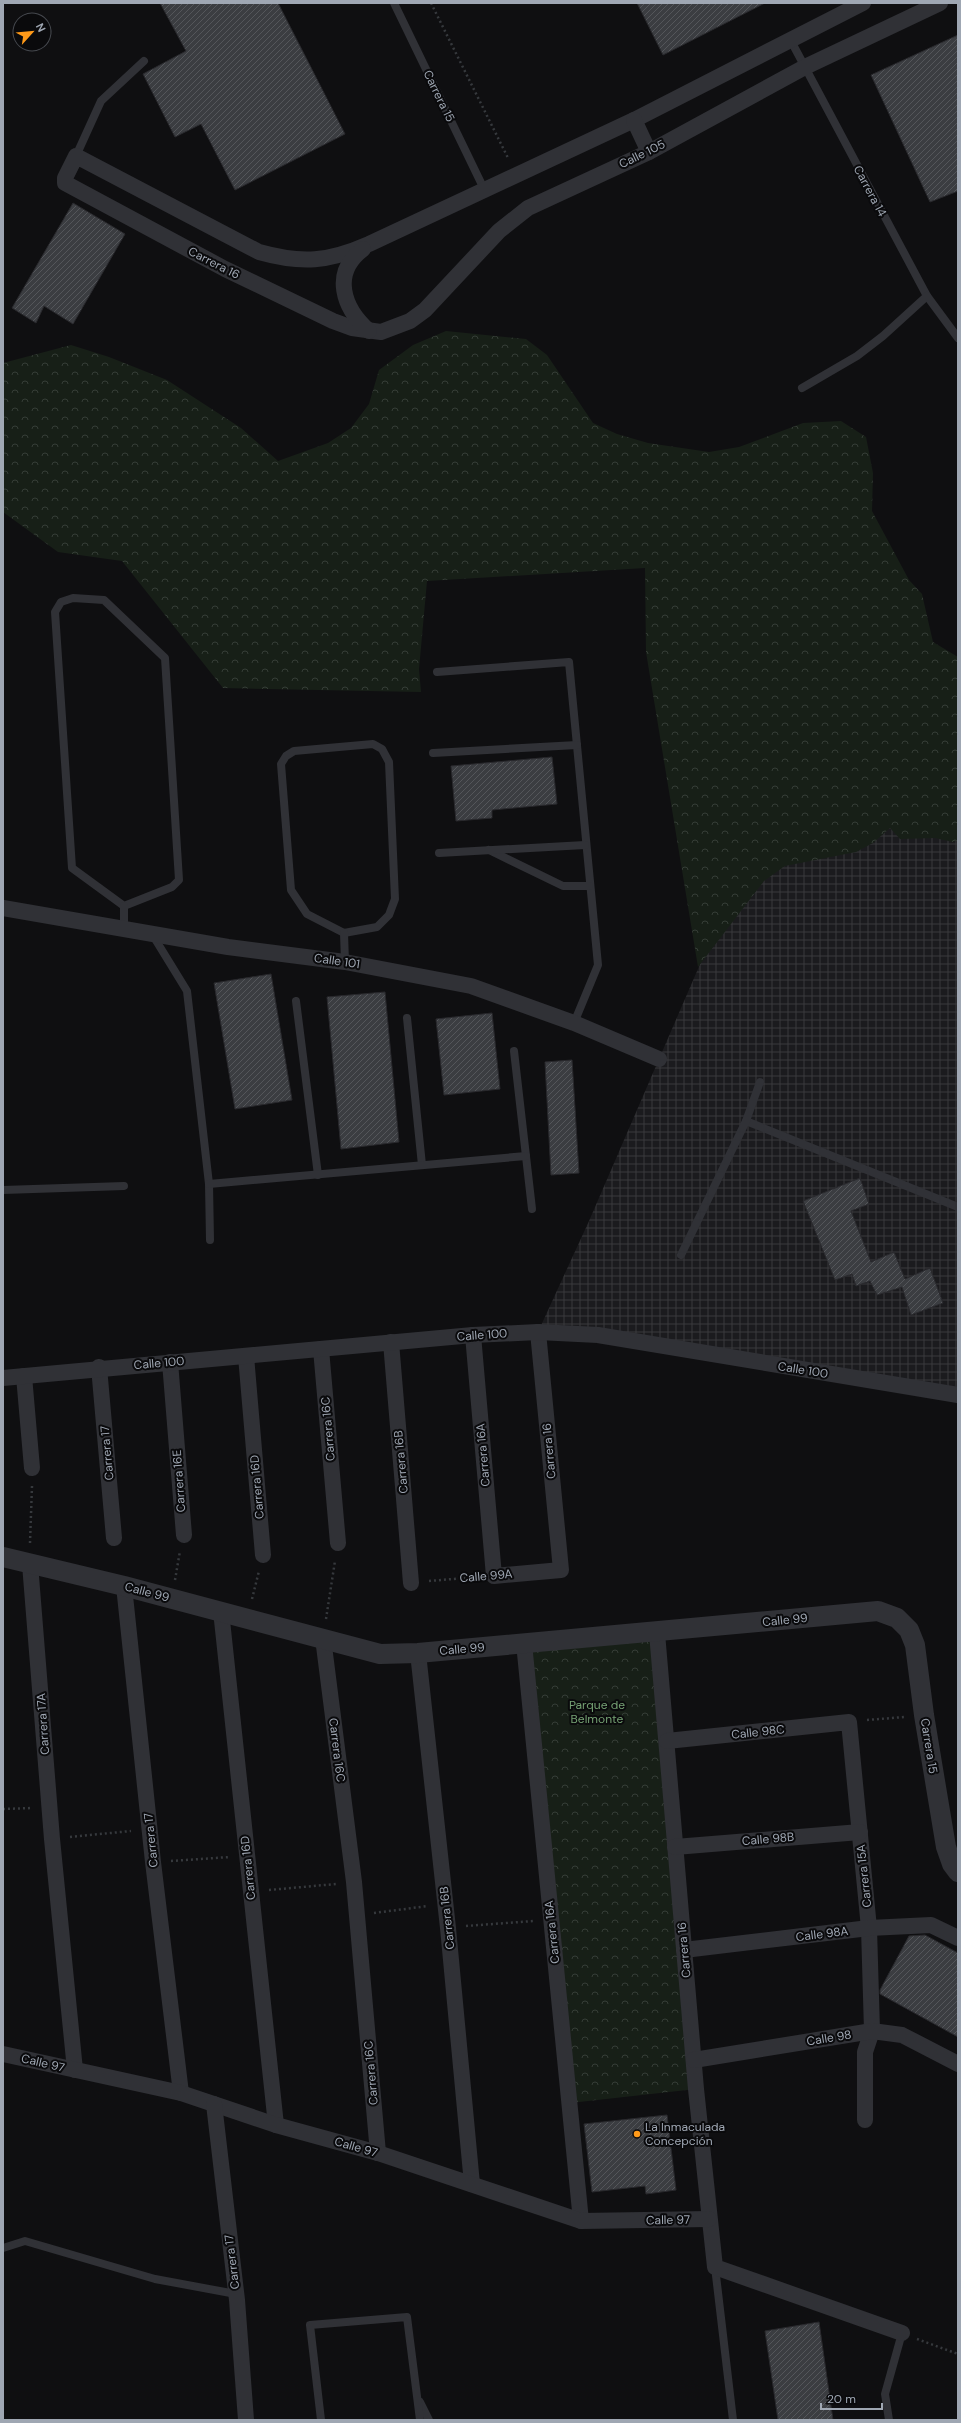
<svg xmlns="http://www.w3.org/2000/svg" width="961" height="2423" font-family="'DM Sans',sans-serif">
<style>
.industrial{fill:url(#industrial-grid)}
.forest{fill:url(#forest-crowns)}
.building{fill:url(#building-hatch);stroke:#29292d}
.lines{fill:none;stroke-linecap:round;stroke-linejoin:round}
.path{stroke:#36393d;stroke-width:2.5;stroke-dasharray:2 3;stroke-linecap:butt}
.service{stroke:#303136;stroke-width:8}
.minor{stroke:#303136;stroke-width:16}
.tertiary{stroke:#303136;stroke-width:20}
.poi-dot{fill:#ff9a19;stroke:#0a0a0c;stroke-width:1.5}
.labels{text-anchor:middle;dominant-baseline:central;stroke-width:4;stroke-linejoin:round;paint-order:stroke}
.street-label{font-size:12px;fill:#9fa7b3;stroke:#0a0a0c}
.park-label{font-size:12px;fill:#75a173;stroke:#0a0a0c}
.poi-label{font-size:12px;fill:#9fa7b3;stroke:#0a0a0c;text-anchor:start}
</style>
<defs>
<pattern id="industrial-grid" width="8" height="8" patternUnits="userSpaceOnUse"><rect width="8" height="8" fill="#1b1b1e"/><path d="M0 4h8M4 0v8" fill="none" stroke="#39393c"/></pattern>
<pattern id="forest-crowns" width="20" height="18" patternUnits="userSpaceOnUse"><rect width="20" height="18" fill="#171f17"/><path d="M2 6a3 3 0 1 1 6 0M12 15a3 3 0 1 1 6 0" fill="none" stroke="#353d36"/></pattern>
<pattern id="building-hatch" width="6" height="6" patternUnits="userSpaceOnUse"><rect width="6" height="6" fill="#3b3d41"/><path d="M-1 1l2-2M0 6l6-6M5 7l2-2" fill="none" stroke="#54565a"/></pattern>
</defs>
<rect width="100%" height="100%" fill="#0f0f11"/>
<!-- industrial -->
<path class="industrial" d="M 825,675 L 958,701 L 958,1395 L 538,1332 L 589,1221 Z"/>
<!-- forest -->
<g class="forest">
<path d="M 446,331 L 526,339 L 547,355 L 593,423 L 617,434 L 648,443 L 709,452 L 739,447 L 803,423 L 841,421 L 866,437 L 873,473 L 872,511 L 909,580 L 922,594 L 933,642 L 958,657 L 958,840 L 953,842 L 935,838 L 900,839 L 890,828 L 873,843 L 856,852 L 785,866 L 764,881 L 698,967 L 646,652 L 645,568 L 427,581 L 419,669 L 421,692 L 223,688 L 122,561 L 58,552 L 3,512 L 3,363 L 71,345 L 109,357 L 167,380 L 241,428 L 278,461 L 328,443 L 351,428 L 369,404 L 379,370 L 413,345 Z"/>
<path d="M 657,1633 L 696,2089 L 570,2103 L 524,1644 Z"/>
</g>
<!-- building -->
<g class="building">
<path d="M 160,3 L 278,3 L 345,134 L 235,190 L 201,124 L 175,137 L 143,74 L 186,51 Z"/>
<path d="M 637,3 L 765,3 L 663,55 Z"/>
<path d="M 958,35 L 958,191 L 930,202 L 871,75 Z"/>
<path d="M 73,203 L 125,234 L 73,324 L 44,306 L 36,323 L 12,308 Z"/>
<path d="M 552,757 L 557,804 L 492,810 L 492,818 L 456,821 L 451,766 Z"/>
<path d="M 271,974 L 292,1100 L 235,1109 L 214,983 Z"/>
<path d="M 385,992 L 399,1142 L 341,1149 L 327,997 Z"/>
<path d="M 492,1013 L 500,1089 L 444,1095 L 436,1019 Z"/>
<path d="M 572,1060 L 579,1173 L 551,1175 L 545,1062 Z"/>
<path d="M 860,1178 L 869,1204 L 851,1211 L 871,1262 L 894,1252 L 905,1279 L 930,1268 L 943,1303 L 911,1315 L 902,1287 L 877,1295 L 870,1281 L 856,1286 L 852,1274 L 835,1280 L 803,1201 Z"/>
<path d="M 925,1935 L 958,1953 L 958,2037 L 880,1994 L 880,1990 L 909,1936 Z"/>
<path d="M 667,2115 L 676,2190 L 646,2194 L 645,2186 L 592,2192 L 584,2124 Z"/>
<path d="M 819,2322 L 833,2420 L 778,2420 L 765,2331 Z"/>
</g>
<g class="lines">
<!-- path -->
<g class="path">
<path d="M 431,3 L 508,158"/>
<path d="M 30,1543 L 32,1486"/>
<path d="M 175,1580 L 180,1551"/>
<path d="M 429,1581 L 476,1577"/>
<path d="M 252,1599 L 259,1571"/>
<path d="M 326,1619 L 335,1561"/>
<path d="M 867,1720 L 904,1717"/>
<path d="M 3,1809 L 32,1808"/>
<path d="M 70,1837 L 131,1831"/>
<path d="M 171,1861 L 230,1857"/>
<path d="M 269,1890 L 336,1884"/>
<path d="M 374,1913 L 428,1906"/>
<path d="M 466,1926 L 533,1921"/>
<path d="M 917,2339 L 958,2354"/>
</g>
<!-- service -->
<g class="service">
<path d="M 394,3 L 484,189"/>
<path d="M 790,39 L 927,296 L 958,338"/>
<path d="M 76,156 L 101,101 L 144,61"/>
<path d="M 802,388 L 857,356 L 883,336 L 927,296"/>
<path d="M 73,598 L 104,600 L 165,658 L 179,880 L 172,887 L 124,906 L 72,868 L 55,612 L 61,602 Z"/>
<path d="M 437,672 L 569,662 L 598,965 L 574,1023"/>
<path d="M 373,744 L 382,749 L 389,762 L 395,899 L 389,915 L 377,927 L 344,933 L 307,914 L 291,890 L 281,764 L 286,756 L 294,751 Z"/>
<path d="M 433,753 L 577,745"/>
<path d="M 489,850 L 563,886 L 589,886"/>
<path d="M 439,853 L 585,845"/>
<path d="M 124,906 L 124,929"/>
<path d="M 344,933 L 345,962"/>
<path d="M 152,934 L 187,991 L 209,1184 L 210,1240"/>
<path d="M 296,1001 L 318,1175"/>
<path d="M 407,1018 L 422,1165"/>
<path d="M 514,1051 L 532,1209"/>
<path d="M 746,1121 L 958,1207"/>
<path d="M 209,1184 L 526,1156"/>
<path d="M 3,1190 L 124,1186"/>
<path d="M 681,1255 L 746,1121 L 760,1082"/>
<path d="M 3,2248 L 25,2241 L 155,2279 L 236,2294"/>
<path d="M 715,2267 L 733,2420"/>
<path d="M 420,2402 L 429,2420"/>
<path d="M 321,2420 L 310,2325 L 407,2317 L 420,2420"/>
<path d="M 889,2420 L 885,2394 L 902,2333"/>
</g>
<!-- minor -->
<g class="minor">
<path d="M 863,3 L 634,120 L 369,244 C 328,262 302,264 259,252 L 76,156 L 65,178 L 65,183 L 225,269 L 333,321 L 352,328 L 381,332 L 410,321 L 425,310 L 499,231 L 528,208 L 649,152 L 805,67 L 940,3"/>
<path d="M 634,120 L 649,152"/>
<path d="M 363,249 C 331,273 343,308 369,331"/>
<path d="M 3,908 L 228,947 L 345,962 L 471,986 L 574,1023 L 659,1059"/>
<path d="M 473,1335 L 494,1576 L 561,1570 L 538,1332"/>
<path d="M 391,1342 L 411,1583"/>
<path d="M 321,1349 L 338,1543"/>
<path d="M 246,1356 L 263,1555"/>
<path d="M 170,1362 L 184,1535"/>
<path d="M 99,1367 L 114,1538"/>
<path d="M 24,1376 L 32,1468"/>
<path d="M 3,1378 L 473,1335 L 538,1332 L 598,1335 L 958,1395"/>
<path d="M 30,1564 L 52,1839 L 75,2070"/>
<path d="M 124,1586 L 153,1862 L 181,2093"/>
<path d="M 221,1611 L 276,2125"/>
<path d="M 657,1633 L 696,2089 L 715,2267 L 902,2333"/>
<path d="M 323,1638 L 354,1882 L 378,2153"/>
<path d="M 524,1643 L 581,2221"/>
<path d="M 418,1653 L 448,1928 L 472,2184"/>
<path d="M 667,1741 L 849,1722 L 869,1928 L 872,2031 L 865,2052 L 865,2120"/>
<path d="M 675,1847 L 860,1832"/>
<path d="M 684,1950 L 869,1928 L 931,1925 L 958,1938"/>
<path d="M 3,2054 L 181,2093 L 276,2125 L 378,2153 L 581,2221 L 709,2219"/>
<path d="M 694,2060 L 872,2031 L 902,2035 L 958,2064"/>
<path d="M 214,2104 L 237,2300 L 246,2420"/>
</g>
<!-- tertiary -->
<path class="tertiary" d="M 3,1557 L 124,1586 L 380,1654 L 418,1653 L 878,1611 L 897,1618 L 909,1630 L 915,1645 L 924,1715 L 946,1847 L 952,1864 L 958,1872"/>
</g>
<!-- markers -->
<circle class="poi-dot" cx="637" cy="2134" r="4"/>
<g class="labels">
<!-- street labels -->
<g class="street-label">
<text transform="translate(439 96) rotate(64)">Carrera 15</text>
<text transform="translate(642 154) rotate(-26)">Calle 105</text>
<text transform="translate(870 191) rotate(62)">Carrera 14</text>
<text transform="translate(214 263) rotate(27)">Carrera 16</text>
<text transform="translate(337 961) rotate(8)">Calle 101</text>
<text transform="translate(482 1335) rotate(-4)">Calle 100</text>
<text transform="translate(159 1363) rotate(-5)">Calle 100</text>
<text transform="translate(803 1370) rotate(9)">Calle 100</text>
<text transform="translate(328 1429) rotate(-95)">Carrera 16C</text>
<text transform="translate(549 1451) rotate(-95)">Carrera 16</text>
<text transform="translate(107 1453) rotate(-95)">Carrera 17</text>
<text transform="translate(483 1455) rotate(-95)">Carrera 16A</text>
<text transform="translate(401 1462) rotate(-95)">Carrera 16B</text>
<text transform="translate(179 1481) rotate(-94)">Carrera 16E</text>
<text transform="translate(257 1487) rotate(-95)">Carrera 16D</text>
<text transform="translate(486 1576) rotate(-5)">Calle 99A</text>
<text transform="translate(147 1592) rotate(15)">Calle 99</text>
<text transform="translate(785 1620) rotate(-6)">Calle 99</text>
<text transform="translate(462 1649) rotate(-5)">Calle 99</text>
<text transform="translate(43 1724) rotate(-94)">Carrera 17A</text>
<text transform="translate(758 1732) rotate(-6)">Calle 98C</text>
<text transform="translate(929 1746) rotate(81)">Carrera 15</text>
<text transform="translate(337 1750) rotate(83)">Carrera 16C</text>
<text transform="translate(768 1839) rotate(-5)">Calle 98B</text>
<text transform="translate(151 1840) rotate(-96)">Carrera 17</text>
<text transform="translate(248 1868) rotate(-96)">Carrera 16D</text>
<text transform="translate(864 1876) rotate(-96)">Carrera 15A</text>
<text transform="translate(447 1918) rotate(-96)">Carrera 16B</text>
<text transform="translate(552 1932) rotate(-96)">Carrera 16A</text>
<text transform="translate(822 1934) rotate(-7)">Calle 98A</text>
<text transform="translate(684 1950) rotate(-95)">Carrera 16</text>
<text transform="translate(829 2038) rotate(-9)">Calle 98</text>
<text transform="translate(43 2063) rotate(13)">Calle 97</text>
<text transform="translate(371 2073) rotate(-95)">Carrera 16C</text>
<text transform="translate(356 2147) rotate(16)">Calle 97</text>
<text transform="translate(668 2220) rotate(-1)">Calle 97</text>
<text transform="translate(232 2262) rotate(-97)">Carrera 17</text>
</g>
<!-- park labels -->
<g class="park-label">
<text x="597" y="1705">Parque de<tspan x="597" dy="14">Belmonte</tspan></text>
</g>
<!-- poi labels -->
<g class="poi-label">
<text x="645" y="2127">La Inmaculada<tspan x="645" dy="14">Concepción</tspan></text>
</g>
</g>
<!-- border -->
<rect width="961" height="2423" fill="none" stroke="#9fa7b3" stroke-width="8"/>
<!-- north arrow -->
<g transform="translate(32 32) rotate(63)"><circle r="19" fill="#0a0a0c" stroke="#46494f"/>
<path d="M0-3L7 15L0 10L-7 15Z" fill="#ff9a19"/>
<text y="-6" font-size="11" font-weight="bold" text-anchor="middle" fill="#9fa7b3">N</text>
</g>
<!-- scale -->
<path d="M821 2403v6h61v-6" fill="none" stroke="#9fa7b3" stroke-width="2"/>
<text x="827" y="2403" font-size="12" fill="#9fa7b3" stroke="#0a0a0c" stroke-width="3" paint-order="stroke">20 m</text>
</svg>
